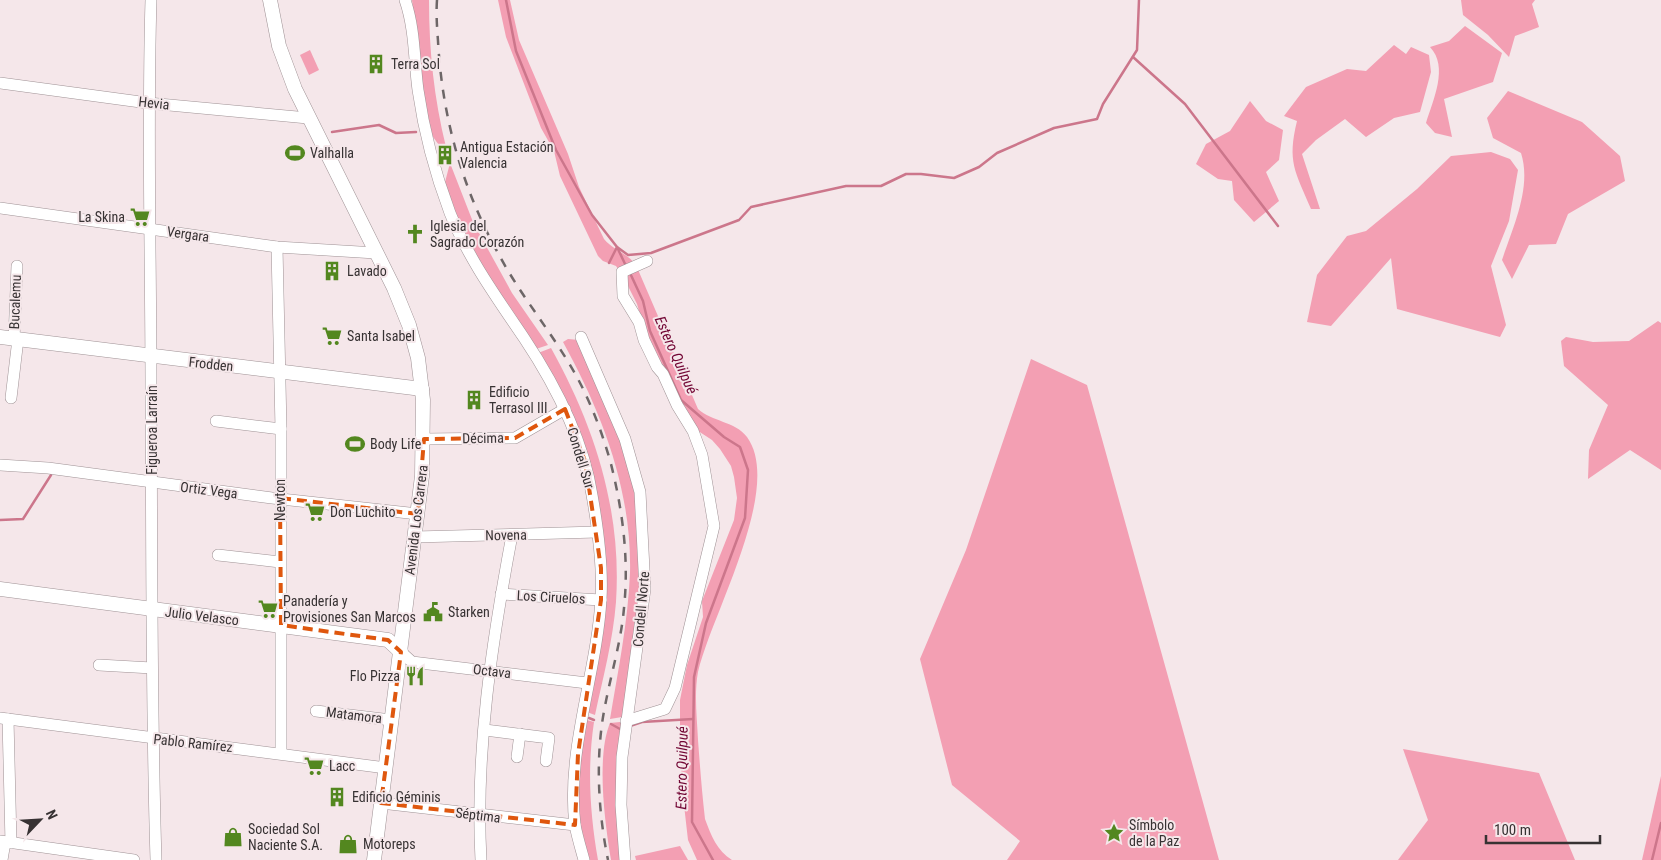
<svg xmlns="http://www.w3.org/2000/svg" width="1661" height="860" font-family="'Roboto Condensed',sans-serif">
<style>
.green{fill:#f39fb3}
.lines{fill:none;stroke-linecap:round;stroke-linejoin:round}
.stream{stroke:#cc768b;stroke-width:2.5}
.minor-casing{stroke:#9f9295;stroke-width:12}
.major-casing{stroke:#9f9295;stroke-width:15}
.minor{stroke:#fff;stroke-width:11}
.major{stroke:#fff;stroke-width:14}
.rail{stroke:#6d6667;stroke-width:2.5;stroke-dasharray:9 9;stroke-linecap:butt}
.marked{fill:none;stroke:#df570e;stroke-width:4;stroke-dasharray:10 6;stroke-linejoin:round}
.labels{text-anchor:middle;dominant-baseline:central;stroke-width:4;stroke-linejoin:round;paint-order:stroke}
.poi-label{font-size:14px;fill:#373233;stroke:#f5e7ea;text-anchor:start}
.street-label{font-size:14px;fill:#373233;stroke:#f5e7ea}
.water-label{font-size:15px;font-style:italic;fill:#720634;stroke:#f5e7ea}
</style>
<rect width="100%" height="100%" fill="#f5e7ea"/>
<!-- green -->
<g class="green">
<path d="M 412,0 L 429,0 C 429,51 434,98 446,147 L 441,148 L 431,134 L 426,116 Z"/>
<path d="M 498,0 L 510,0 L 519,40 L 568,154 L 579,187 L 604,239 C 613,250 627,253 636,265 L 698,409 C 712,422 735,421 747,437 C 784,488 711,615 698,672 C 694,694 697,718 698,740 C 700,767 702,793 705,819 C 711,835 717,851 732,860 L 697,860 L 688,840 L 684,805 L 680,753 L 680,700 L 687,665 L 703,617 L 702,601 L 734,520 L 737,498 L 734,477 L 731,466 L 720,449 L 712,440 L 689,425 L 655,364 L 637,304 L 623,276 L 616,266 L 603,261 L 598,256 L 560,176 L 554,151 L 541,128 L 506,37 Z"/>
<path d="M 1461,0 L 1535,0 L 1532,4 L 1539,27 L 1515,36 L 1509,57 L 1488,35 L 1463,15 Z"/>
<path d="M 1465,26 L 1502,53 L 1493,82 L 1444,99 L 1452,137 L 1435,133 L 1426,123 C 1433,100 1449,67 1430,47 L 1449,41 Z"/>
<path d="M 1394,45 L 1406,54 L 1411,47 L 1429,55 L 1431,72 L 1420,112 L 1394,118 L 1366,137 L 1345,119 L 1316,140 L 1302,154 L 1320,209 L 1311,209 C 1295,171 1287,162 1297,121 L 1284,116 L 1306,87 L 1347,69 L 1366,71 Z"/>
<path d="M 310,50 L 319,70 L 309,75 L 300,55 Z"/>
<path d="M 1508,91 L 1582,122 L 1620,156 L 1625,181 L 1568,214 L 1556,244 L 1529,245 L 1512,279 L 1502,260 C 1513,227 1532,187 1521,153 L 1493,138 L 1487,118 Z"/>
<path d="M 1250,101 L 1266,121 L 1283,130 L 1279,160 L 1266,172 L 1279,201 L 1254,222 L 1234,200 L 1232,181 L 1218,179 L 1196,164 L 1206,144 L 1230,131 Z"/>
<path d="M 1491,152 L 1510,159 L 1518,170 L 1509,221 L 1491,266 L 1506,325 L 1500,337 L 1397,309 L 1391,258 L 1331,326 L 1307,322 L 1317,275 L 1347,236 L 1366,231 L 1417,189 L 1451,156 Z"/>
<path d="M 450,163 L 473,222 L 512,293 L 548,345 L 536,349 L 492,285 L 452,207 L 444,186 Z"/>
<path d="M 1658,321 L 1661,323 L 1661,470 L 1630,450 L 1588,479 L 1589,450 L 1608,405 L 1564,366 L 1561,341 L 1566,337 L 1593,342 L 1629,341 Z"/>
<path d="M 568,339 L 579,340 L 619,429 L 635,484 L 641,569 L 639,610 L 628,698 L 622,717 L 610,719 C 618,671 628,622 630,573 C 632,490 602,413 563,342 Z"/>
<path d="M 551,348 C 595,427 622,511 616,602 C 613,640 603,678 595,715 L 584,711 L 604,594 L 592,473 L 538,353 Z"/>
<path d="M 1031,359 L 1087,385 L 1219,860 L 1007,860 L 1020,841 L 952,785 L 920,659 L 966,550 Z"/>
<path d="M 583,719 L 594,722 C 587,769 590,814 598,860 L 588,860 L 580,830 L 578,802 Z"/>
<path d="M 620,722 L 623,727 L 622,860 L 611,860 C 605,825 596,756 610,723 Z"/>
<path d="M 1403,749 L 1539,773 L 1575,860 L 1398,860 L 1428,820 Z"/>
<path d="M 1661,776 L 1661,860 L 1642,860 Z"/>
<path d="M 680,846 L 688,860 L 636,860 L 635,856 Z"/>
</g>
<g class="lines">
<!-- stream -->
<g class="stream">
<path d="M 506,0 L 516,51 L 556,150 L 592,215 L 617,247 L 626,266"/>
<path d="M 1133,57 L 1185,104 L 1278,226"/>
<path d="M 332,132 L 379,125 L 396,133 L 416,132"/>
<path d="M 609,263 L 617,247 L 628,255 L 651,253 L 739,220 L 751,207 L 846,186 L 881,186 L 906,174 L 921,174 L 954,178 L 979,167 L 997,153 L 1054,128 L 1097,119 L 1103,104 L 1137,50 L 1139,0"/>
<path d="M 630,273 L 643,301 L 650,331 L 681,400 L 724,437 L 740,447 L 748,470 L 745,518 L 706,623 L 694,677 L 692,822 L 713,860"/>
<path d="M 0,520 L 23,519 L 51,475"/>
<path d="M 589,718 L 594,720"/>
<path d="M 611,724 L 620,729 L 623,728"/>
<path d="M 630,726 L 642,722 L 693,719"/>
<path d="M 1652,860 L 1661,823"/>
</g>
<defs>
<g id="minor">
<path d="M 151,0 C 147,130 151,259 151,389 C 152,546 151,703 156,860"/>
<path d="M 405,0 C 415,29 414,60 418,90 C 424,132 435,173 450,213 C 468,258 497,298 524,338 C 556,386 583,438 592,495 C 598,529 603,565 601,599 C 597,673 566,750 575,825 C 577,836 581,849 584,860"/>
<path d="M 0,83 L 148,103 L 308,118"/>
<path d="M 0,208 L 277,247 L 376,253"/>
<path d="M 277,247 L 281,429 L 281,753"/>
<path d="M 581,337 L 625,439 L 640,492 L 645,589 L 622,757 L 621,805 L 625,860"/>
<path d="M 14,339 L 17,266"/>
<path d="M 11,398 L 18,339"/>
<path d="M 216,421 L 281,429"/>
<path d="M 424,439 L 515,438 L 565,409"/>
<path d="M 0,465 L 48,468 L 272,498 L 418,514"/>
<path d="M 415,537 L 597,532"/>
<path d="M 218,555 L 280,562"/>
<path d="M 501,594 L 601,600"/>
<path d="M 401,652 L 412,662 L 587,683"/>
<path d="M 99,665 L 152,668"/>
<path d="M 316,711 L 391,720"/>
<path d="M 0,718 L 386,768"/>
<path d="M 8,719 L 11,843"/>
<path d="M 626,721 L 665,709 L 675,688 L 714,526 L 702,455 L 693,431 L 677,405 L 663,374 L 657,367 L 644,340 L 639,322 L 623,296 L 622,272 L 647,261"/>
<path d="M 485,730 L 549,738 L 546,761"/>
<path d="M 517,757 L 520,734"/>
<path d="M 381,803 L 575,825"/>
<path d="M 0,841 L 134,860"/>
<path d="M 2,860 L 5,842"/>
<path d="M 481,860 C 475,752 492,641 512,535"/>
</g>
<g id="major">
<path d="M 270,0 L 279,46 L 295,89 L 394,288 L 409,325 L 418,358 L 423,400 L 422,476 L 374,860"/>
<path d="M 0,337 L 422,389"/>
<path d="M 0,589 L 388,640 L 401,652"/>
</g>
</defs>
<!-- minor casing -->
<use href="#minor" class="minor-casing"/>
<!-- major casing -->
<use href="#major" class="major-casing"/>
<!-- minor -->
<use href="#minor" class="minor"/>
<!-- major -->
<use href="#major" class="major"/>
<!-- rail -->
<path class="rail" d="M 437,0 C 436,14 437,27 438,41 C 442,116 462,188 498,253 C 518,291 545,324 567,360 C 587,392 601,428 611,464 C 623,512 629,560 624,608 C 621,642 611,674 605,706 C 595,756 598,811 608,860"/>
</g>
<!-- marked area -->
<path class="marked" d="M 565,409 L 585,461 L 601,568 L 601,600 L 578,754 L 575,825 L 381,803 L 401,652 L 388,640 L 281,625 L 280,498 L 418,514 L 424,439 L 515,438 Z"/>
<!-- icons -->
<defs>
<symbol id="building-bare" viewBox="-9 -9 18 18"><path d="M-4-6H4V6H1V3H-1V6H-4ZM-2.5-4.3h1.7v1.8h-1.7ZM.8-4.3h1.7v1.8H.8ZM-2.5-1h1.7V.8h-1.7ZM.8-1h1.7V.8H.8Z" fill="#53871f" stroke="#f5e7ea" stroke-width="2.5" paint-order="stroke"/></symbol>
<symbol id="stadium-bare" viewBox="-9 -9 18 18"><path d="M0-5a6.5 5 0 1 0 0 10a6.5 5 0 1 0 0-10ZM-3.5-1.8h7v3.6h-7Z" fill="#53871f" stroke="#f5e7ea" stroke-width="2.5" paint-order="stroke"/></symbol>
<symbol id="supermarket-bare" viewBox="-9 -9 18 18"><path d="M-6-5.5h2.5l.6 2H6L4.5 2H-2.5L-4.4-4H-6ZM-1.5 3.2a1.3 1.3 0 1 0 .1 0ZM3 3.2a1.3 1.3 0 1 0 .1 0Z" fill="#53871f" stroke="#f5e7ea" stroke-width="2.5" paint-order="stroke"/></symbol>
<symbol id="church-bare" viewBox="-9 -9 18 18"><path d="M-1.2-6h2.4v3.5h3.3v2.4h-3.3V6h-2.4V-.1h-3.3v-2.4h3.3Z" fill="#53871f" stroke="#f5e7ea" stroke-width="2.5" paint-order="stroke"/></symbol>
<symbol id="civic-bare" viewBox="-9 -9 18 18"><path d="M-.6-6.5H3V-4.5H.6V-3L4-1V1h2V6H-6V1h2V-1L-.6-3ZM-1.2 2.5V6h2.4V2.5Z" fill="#53871f" stroke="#f5e7ea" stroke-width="2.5" paint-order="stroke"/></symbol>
<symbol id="restaurant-bare" viewBox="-9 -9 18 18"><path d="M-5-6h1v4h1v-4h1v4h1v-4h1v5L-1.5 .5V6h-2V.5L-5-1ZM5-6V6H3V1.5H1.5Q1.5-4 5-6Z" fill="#53871f" stroke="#f5e7ea" stroke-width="2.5" paint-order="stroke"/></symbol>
<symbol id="sight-bare" viewBox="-9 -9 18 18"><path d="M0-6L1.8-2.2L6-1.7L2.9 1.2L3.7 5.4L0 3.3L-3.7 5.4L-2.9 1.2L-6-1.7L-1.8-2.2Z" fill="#53871f" stroke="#f5e7ea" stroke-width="2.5" paint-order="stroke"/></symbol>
<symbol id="shop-bare" viewBox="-9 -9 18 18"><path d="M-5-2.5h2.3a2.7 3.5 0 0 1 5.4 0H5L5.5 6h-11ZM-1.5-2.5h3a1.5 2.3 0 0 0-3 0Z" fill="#53871f" stroke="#f5e7ea" stroke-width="2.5" paint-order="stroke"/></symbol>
</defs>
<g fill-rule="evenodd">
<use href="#building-bare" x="362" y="50" width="28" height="28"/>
<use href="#stadium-bare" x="281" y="139" width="28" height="28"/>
<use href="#building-bare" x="431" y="141" width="28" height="28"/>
<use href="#supermarket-bare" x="126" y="203" width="28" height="28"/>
<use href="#church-bare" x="401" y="220" width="28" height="28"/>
<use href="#building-bare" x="318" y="257" width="28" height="28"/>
<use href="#supermarket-bare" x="318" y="322" width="28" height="28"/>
<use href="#building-bare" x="460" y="386" width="28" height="28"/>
<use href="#stadium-bare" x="341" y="430" width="28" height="28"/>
<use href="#supermarket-bare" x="301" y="498" width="28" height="28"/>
<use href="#supermarket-bare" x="254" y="595" width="28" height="28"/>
<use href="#civic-bare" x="419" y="598" width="28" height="28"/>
<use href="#restaurant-bare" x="401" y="662" width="28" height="28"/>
<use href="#supermarket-bare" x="300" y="752" width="28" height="28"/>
<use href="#building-bare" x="323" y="783" width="28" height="28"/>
<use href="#sight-bare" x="1100" y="819" width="28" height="28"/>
<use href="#shop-bare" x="219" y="823" width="28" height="28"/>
<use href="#shop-bare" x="334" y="830" width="28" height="28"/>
</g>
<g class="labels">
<!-- poi labels -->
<g class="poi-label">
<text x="391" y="64">Terra Sol</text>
<text x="460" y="147">Antigua Estación<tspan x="460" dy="16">Valencia</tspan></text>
<text x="310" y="153">Valhalla</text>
<text x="125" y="217" text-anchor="end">La Skina</text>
<text x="430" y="226">Iglesia del<tspan x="430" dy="16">Sagrado Corazón</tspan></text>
<text x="347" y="271">Lavado</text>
<text x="347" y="336">Santa Isabel</text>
<text x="489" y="392">Edificio<tspan x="489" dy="16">Terrasol III</tspan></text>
<text x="370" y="444">Body Life</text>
<text x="330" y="512">Don Luchito</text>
<text x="283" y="601">Panadería y<tspan x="283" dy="16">Provisiones San Marcos</tspan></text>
<text x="448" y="612">Starken</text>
<text x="400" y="676" text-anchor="end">Flo Pizza</text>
<text x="329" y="766">Lacc</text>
<text x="352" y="797">Edificio Géminis</text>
<text x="1129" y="825">Símbolo<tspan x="1129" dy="16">de la Paz</tspan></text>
<text x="248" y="829">Sociedad Sol<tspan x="248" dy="16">Naciente S.A.</tspan></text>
<text x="363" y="844">Motoreps</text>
</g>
<!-- street labels -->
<g class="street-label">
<text transform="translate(154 103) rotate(6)">Hevia</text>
<text transform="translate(188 234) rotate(8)">Vergara</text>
<text transform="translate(15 302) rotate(-88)">Bucalemu</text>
<text transform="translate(211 364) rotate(6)">Frodden</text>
<text transform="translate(152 430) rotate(-90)">Figueroa Larraín</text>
<text transform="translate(483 438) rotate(-1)">Décima</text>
<text transform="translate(581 458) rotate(73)">Condell Sur</text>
<text transform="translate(209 490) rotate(7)">Ortiz Vega</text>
<text transform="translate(280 500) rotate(-90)">Newton</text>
<text transform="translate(416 520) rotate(-83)">Avenida Los Carrera</text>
<text transform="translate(506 535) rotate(-1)">Novena</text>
<text transform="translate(551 597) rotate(3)">Los Ciruelos</text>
<text transform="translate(641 609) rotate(-85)">Condell Norte</text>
<text transform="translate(202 616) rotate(7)">Julio Velasco</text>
<text transform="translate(492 671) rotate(7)">Octava</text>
<text transform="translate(354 715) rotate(7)">Matamora</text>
<text transform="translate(193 743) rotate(6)">Pablo Ramírez</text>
<text transform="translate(478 815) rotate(7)">Séptima</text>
</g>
<!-- water labels -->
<g class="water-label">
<text transform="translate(676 355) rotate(66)">Estero Quilpué</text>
<text transform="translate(682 768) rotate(-89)">Estero Quilpué</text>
</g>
</g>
<!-- north arrow -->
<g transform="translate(40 820) rotate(65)" stroke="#f5e7ea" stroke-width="4" paint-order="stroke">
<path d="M0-4L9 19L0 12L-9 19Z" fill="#373233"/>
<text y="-8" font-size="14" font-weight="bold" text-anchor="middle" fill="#373233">N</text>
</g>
<!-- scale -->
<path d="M1486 835v8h114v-8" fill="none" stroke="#373233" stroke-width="2.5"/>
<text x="1494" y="835" font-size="15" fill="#373233" stroke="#f5e7ea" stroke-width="4" paint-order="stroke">100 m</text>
</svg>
